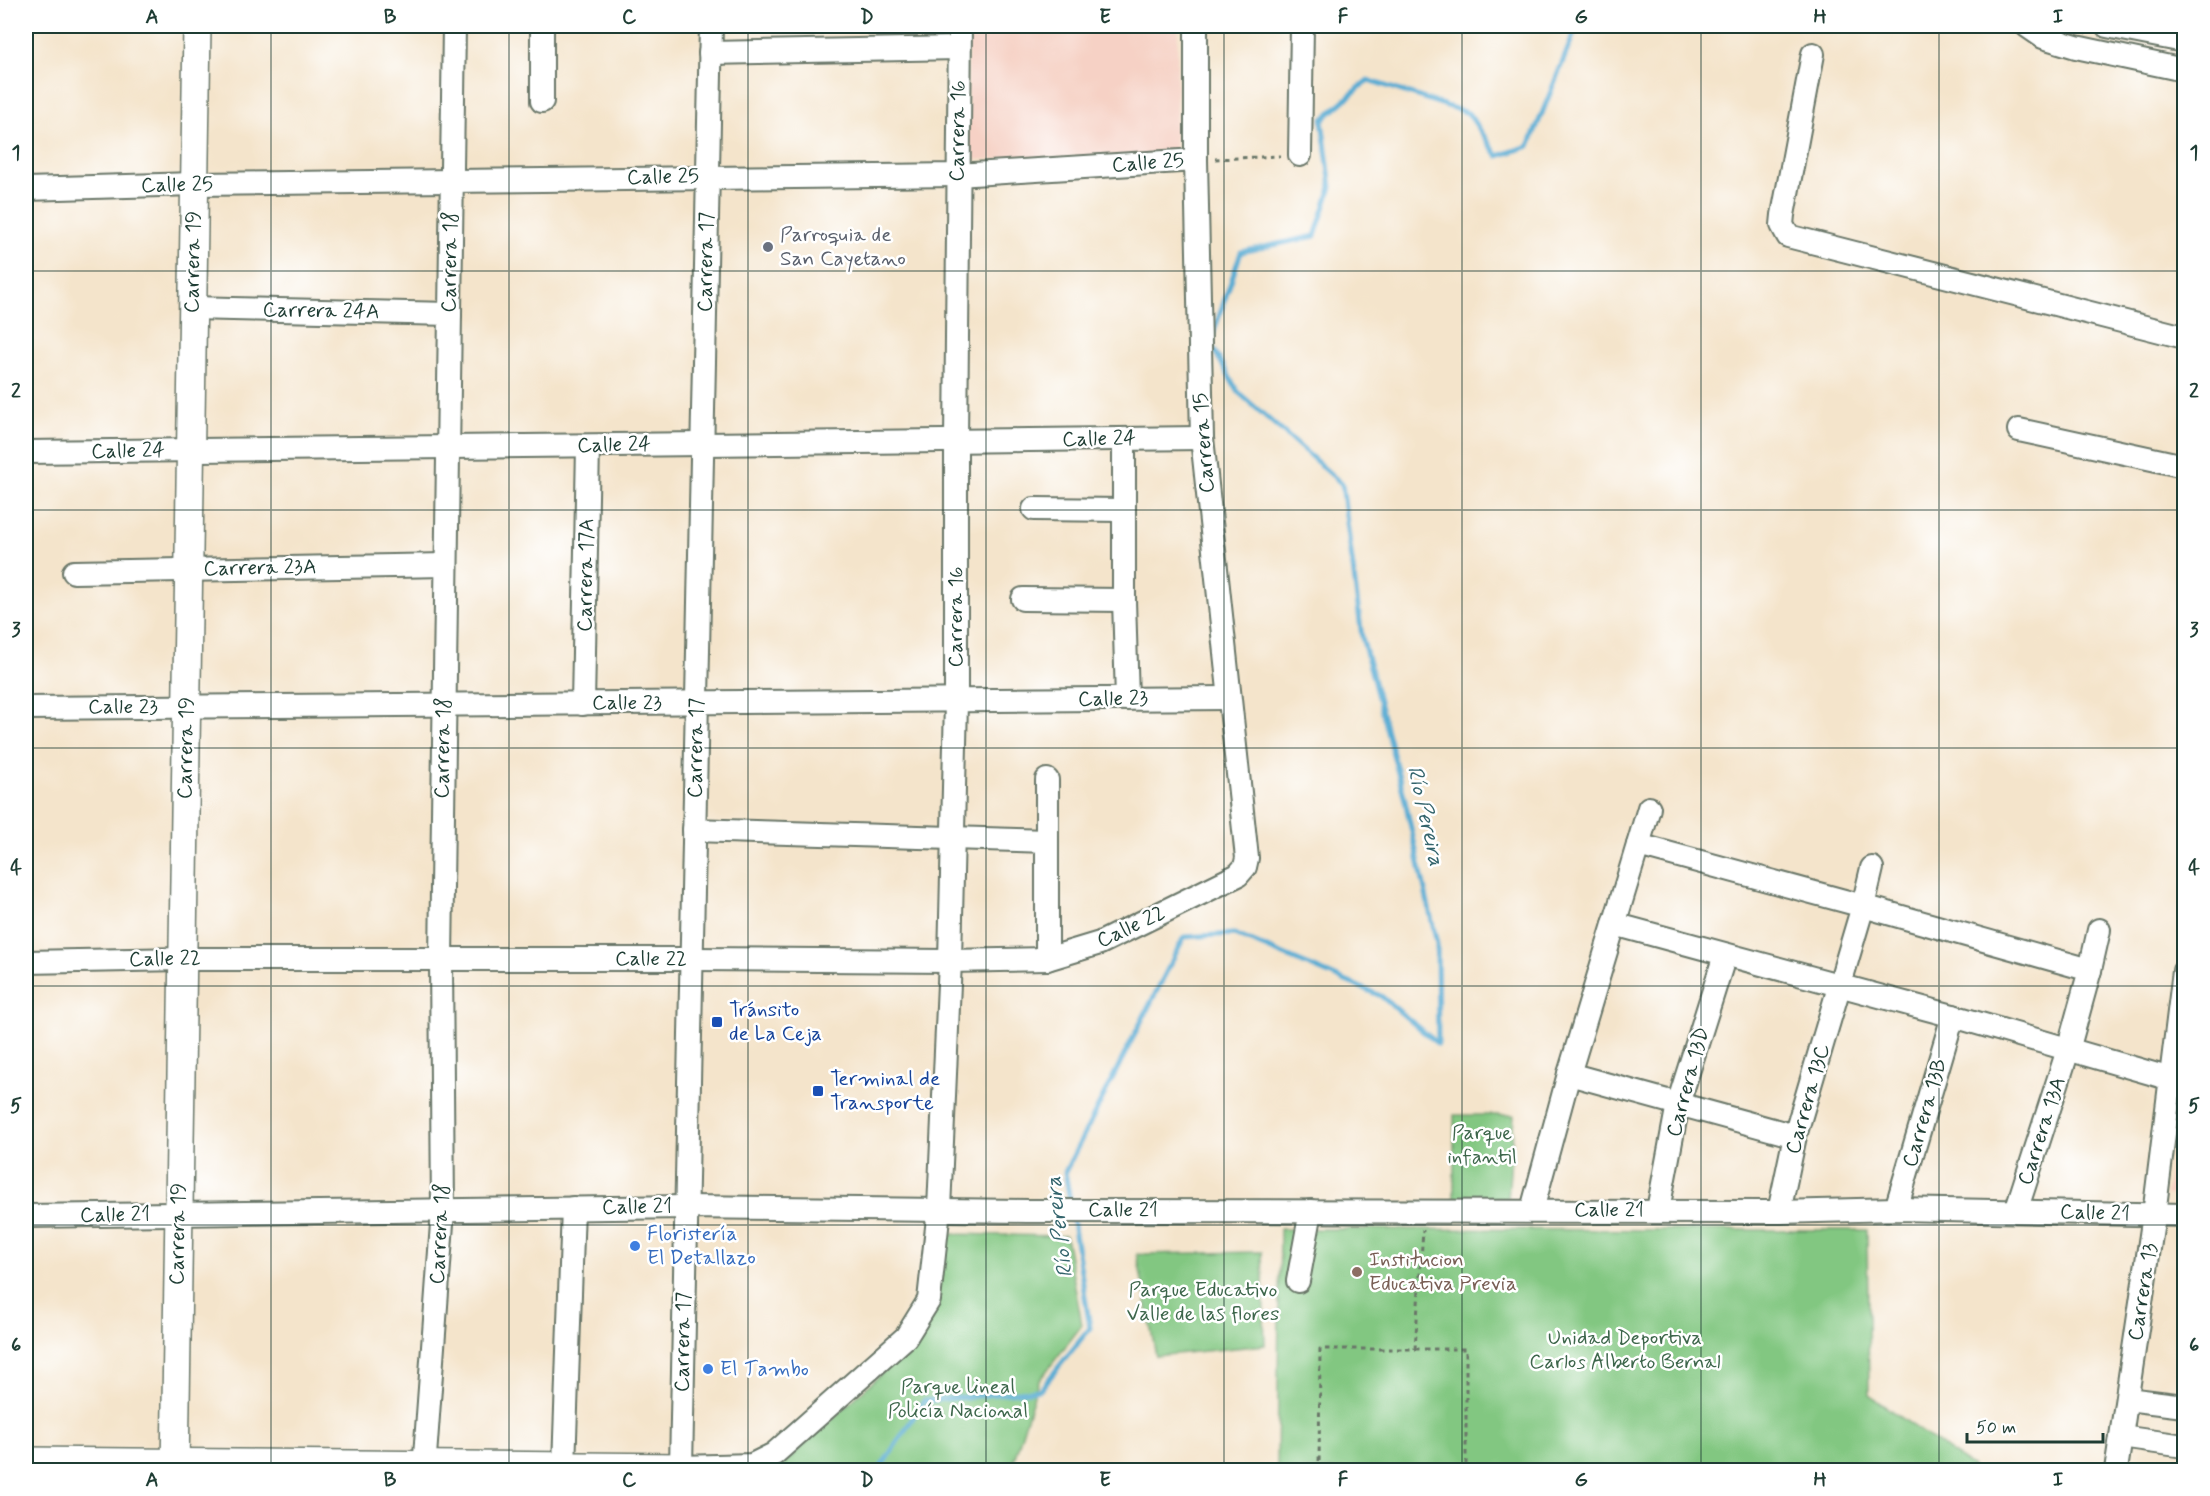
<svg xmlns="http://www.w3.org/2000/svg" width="2210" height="1496" font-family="Mynerve,sans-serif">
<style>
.built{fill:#f6d1c5}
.green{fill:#82c781;stroke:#50825a;stroke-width:1.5}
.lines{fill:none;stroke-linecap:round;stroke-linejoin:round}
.stream{stroke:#58acd3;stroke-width:5}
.minor-casing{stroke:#6a7769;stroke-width:26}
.major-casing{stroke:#6a7769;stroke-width:30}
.path{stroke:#6a7769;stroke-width:3;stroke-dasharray:4.5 4.5;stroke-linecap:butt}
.minor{stroke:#fff;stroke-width:22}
.major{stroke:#fff;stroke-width:27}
.grid{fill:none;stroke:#1f3d34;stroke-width:1.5;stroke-opacity:0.55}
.worship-dot{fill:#6b7280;stroke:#fff;stroke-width:2}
.transit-dot{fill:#1a4fb4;stroke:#fff;stroke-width:2}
.shop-dot{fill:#3f7fe0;stroke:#fff;stroke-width:2}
.education-dot{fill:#8d6e63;stroke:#fff;stroke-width:2}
.labels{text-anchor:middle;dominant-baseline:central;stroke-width:5;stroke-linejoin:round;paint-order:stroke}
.street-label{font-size:21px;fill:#1f3d34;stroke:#fff}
.worship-label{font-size:21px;fill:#5b616d;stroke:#fff;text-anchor:start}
.transit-label{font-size:21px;fill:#164399;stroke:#fff;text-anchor:start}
.park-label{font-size:21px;fill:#3d664b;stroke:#fff}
.shop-label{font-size:21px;fill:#366cbe;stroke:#fff;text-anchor:start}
.education-label{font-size:21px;fill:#785e54;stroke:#fff;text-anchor:start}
.water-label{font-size:22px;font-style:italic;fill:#33646c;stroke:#fff}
.neatline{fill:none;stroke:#1f3d34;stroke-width:2}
.grid-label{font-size:20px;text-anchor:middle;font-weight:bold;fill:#1f3d34}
</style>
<rect width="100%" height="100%" fill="#fff"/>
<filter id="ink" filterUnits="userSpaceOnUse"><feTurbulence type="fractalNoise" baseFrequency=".0167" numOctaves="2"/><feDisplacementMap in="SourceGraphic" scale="12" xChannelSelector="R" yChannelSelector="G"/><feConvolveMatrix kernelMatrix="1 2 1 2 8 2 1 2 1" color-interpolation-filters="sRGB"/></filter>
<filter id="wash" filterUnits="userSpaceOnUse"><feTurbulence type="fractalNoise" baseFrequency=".008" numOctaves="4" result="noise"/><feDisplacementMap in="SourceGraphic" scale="24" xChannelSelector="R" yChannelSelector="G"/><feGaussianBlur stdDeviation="1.35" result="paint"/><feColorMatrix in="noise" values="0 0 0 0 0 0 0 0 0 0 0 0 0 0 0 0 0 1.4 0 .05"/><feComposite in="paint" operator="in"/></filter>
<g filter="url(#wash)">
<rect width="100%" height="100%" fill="#f4e4cb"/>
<!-- built -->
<g class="built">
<path d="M 968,26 L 1178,26 L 1175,155 L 968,160 Z"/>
<path d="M 2184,1056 L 2184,1195 L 2166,1195 Z"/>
</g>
<!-- green -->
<g class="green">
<path d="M 1454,1115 L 1514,1115 L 1508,1199 L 1454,1200 Z"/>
<path d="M 1280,1229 L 1867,1230 L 1869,1395 L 1972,1467 L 1972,1470 L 1277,1470 Z"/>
<path d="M 945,1234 L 1066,1236 L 1082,1325 L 1038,1382 L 1011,1470 L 777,1470 L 906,1351 Z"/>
<path d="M 1262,1252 L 1265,1345 L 1156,1356 L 1137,1254 Z"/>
</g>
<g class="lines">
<!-- stream -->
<g class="stream">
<path d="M 1071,1206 L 1065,1172 L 1184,937 L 1234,934 L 1381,996 L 1438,1044 L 1437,944 L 1403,792 L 1362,637 L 1342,484 L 1238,392 L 1210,343 L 1241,252 L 1315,236 L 1331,187 L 1322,120 L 1368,80 L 1468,113 L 1498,156 L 1529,146 L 1577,26"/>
<path d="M 879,1470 L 924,1401 L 1040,1390 L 1090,1328 L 1072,1215"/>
</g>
</g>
</g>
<g filter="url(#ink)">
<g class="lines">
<defs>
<g id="minor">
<path d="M 711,26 L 681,1467 L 752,1465 L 774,1454 L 906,1337 L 929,1300 L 939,1209 L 950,961 L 956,701 L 956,441 L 960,26"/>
<path d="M 2027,26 L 2043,37 L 2076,47 L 2184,70"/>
<path d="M 2107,26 L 2184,41"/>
<path d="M 710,53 L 959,48"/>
<path d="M 1813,54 L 1783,215 L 1782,225 L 1788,236 L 2184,337"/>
<path d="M 542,101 L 542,26"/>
<path d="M 1300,155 L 1302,26"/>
<path d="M 26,189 L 194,184 L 957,175 L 1196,160"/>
<path d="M 192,308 L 450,314"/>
<path d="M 2019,430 L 2184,466"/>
<path d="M 1124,439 L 1124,600 L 1127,699"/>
<path d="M 26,452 L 1202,438"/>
<path d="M 1034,509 L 1123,510"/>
<path d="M 74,572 L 446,565"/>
<path d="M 1023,599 L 1124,600"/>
<path d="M 583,704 L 588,446"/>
<path d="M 26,708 L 1229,698"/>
<path d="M 1047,780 L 1047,959"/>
<path d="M 694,830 L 1046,841"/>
<path d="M 1638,845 L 1649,808"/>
<path d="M 1872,868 L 1863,906 L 2090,970 L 2068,1050 L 2016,1211"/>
<path d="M 1614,924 L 1953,1016 L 2171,1079"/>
<path d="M 26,962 L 183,959 L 691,959 L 950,961 L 1047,959 L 1100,943 L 1238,875 L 1245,867 L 1247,858 L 1202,438 L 1196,160 L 1196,26"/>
<path d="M 2090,970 L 2099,930"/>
<path d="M 1569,1074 L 1795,1136"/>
<path d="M 1896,1209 L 1953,1016"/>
<path d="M 1532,1210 L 1569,1074 L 1638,845 L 1863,906 L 1795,1136 L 1779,1212"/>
<path d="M 1658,1210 L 1678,1104 L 1725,955"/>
<path d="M 26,1216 L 686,1207 L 1028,1211 L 1779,1212 L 1896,1209 L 2184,1215"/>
<path d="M 1298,1281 L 1311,1211"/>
<path d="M 2127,1399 L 2184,1406"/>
<path d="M 2121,1437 L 2184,1446"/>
<path d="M 564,1466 L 573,1208"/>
<path d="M 424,1470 L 443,1210 L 441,959 L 454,26"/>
<path d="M 2116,1470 L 2154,1215 L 2184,971"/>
</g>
<g id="major">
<path d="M 26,1461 L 681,1467 L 680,1470"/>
<path d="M 175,1470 L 197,26"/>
</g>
</defs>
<!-- minor casing -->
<use href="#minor" class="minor-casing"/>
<!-- major casing -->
<use href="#major" class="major-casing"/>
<!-- path -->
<g class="path">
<path d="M 1215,159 L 1280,156"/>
<path d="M 1415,1349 L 1423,1230"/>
<path d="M 1319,1470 L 1320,1349 L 1466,1349 L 1466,1470"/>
</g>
<!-- minor -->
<use href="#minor" class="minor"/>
<!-- major -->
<use href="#major" class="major"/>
</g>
</g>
<!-- grid -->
<path class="grid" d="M 271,26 L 271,1470M 509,26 L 509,1470M 748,26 L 748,1470M 986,26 L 986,1470M 1224,26 L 1224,1470M 1462,26 L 1462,1470M 1701,26 L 1701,1470M 1939,26 L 1939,1470M 26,271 L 2184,271M 26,510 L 2184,510M 26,748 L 2184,748M 26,986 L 2184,986M 26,1225 L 2184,1225"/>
<!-- markers -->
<circle class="worship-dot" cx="768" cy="247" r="6"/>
<g class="transit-dot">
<rect x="711" y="1016" width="12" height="12" rx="3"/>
<rect x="812" y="1085" width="12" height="12" rx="3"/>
</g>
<g class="shop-dot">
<circle cx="635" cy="1246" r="6"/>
<circle cx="708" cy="1369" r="6"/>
</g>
<circle class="education-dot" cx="1357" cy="1272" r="6"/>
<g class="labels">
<!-- street labels -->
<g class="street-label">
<text transform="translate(958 131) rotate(-89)">Carrera 16</text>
<text transform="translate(1148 163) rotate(-4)">Calle 25</text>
<text transform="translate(663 177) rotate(-1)">Calle 25</text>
<text transform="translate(177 185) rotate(-1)">Calle 25</text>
<text transform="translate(193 262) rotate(-89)">Carrera 19</text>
<text transform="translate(450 262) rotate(-89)">Carrera 18</text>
<text transform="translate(706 262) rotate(-89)">Carrera 17</text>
<text transform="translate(321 311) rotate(1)">Carrera 24A</text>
<text transform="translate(1099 439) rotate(-1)">Calle 24</text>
<text transform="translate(1204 443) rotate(-94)">Carrera 15</text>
<text transform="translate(614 445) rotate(-1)">Calle 24</text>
<text transform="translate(128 451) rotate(-1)">Calle 24</text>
<text transform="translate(260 568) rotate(-1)">Carrera 23A</text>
<text transform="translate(586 575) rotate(-89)">Carrera 17A</text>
<text transform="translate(956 617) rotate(-90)">Carrera 16</text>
<text transform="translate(1113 699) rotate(-1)">Calle 23</text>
<text x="627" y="703">Calle 23</text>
<text x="123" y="707">Calle 23</text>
<text transform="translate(186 748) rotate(-89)">Carrera 19</text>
<text transform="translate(443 748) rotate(-89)">Carrera 18</text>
<text transform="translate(696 748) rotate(-89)">Carrera 17</text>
<text transform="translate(1131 927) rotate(-25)">Calle 22</text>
<text transform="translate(165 959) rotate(-1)">Calle 22</text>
<text x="651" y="959">Calle 22</text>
<text transform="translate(1688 1082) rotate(-75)">Carrera 13D</text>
<text transform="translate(1808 1099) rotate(-74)">Carrera 13C</text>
<text transform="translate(1925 1113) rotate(-74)">Carrera 13B</text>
<text transform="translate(2042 1131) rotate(-72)">Carrera 13A</text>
<text transform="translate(637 1207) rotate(-1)">Calle 21</text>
<text x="1123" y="1210">Calle 21</text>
<text x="1609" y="1210">Calle 21</text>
<text transform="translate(2095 1213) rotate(2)">Calle 21</text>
<text transform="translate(115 1215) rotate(-1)">Calle 21</text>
<text transform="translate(178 1234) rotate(-89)">Carrera 19</text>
<text transform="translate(440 1234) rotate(-87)">Carrera 18</text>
<text transform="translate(2143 1292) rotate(-81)">Carrera 13</text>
<text transform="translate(683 1342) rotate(-89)">Carrera 17</text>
</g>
<!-- worship labels -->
<g class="worship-label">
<text x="780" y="235">Parroquia de<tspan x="780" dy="24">San Cayetano</tspan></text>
</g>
<!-- transit labels -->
<g class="transit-label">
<text x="729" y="1010">Tránsito<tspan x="729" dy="24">de La Ceja</tspan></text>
<text x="830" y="1079">Terminal de<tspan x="830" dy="24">Transporte</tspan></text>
</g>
<!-- park labels -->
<g class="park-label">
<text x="1482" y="1133">Parque<tspan x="1482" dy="24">infantil</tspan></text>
<text x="1203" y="1290">Parque Educativo<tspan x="1203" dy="24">Valle de las flores</tspan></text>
<text x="1625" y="1338">Unidad Deportiva<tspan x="1625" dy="24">Carlos Alberto Bernal</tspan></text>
<text x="958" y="1387">Parque lineal<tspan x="958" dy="24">Policía Nacional</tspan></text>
</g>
<!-- shop labels -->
<g class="shop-label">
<text x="647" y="1234">Floristería<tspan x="647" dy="24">El Detallazo</tspan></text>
<text x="720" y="1369">El Tambo</text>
</g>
<!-- education labels -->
<g class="education-label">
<text x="1369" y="1260">Institucion<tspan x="1369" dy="24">Educativa Previa</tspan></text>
</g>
<!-- water labels -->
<g class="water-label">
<text transform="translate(1425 816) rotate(77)">Río Pereira</text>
<text transform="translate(1060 1227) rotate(-97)">Río Pereira</text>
</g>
</g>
<!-- margin -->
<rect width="2210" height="1496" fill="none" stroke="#fff" stroke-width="66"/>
<!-- scale -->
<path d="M1967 1433v9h136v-9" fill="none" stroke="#1f3d34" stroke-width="3"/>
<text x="1976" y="1433" font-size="18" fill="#1f3d34" stroke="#ffffff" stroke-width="4.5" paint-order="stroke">50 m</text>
<rect x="33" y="33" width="2144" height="1430" class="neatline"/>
<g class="grid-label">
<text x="152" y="23">A</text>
<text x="390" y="23">B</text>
<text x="629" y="23">C</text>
<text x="867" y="23">D</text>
<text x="1105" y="23">E</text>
<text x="1343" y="23">F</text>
<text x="1581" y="23">G</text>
<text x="1820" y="23">H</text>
<text x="2058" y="23">I</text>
<text x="16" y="159">1</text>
<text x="2194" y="159">1</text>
<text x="16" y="397">2</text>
<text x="2194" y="397">2</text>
<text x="16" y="636">3</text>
<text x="2194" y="636">3</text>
<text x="16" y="874">4</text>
<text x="2194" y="874">4</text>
<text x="16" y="1112">5</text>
<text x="2194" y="1112">5</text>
<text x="16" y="1351">6</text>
<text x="2194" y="1351">6</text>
<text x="152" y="1486">A</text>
<text x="390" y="1486">B</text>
<text x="629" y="1486">C</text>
<text x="867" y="1486">D</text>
<text x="1105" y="1486">E</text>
<text x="1343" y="1486">F</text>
<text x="1581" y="1486">G</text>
<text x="1820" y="1486">H</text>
<text x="2058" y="1486">I</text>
</g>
</svg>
